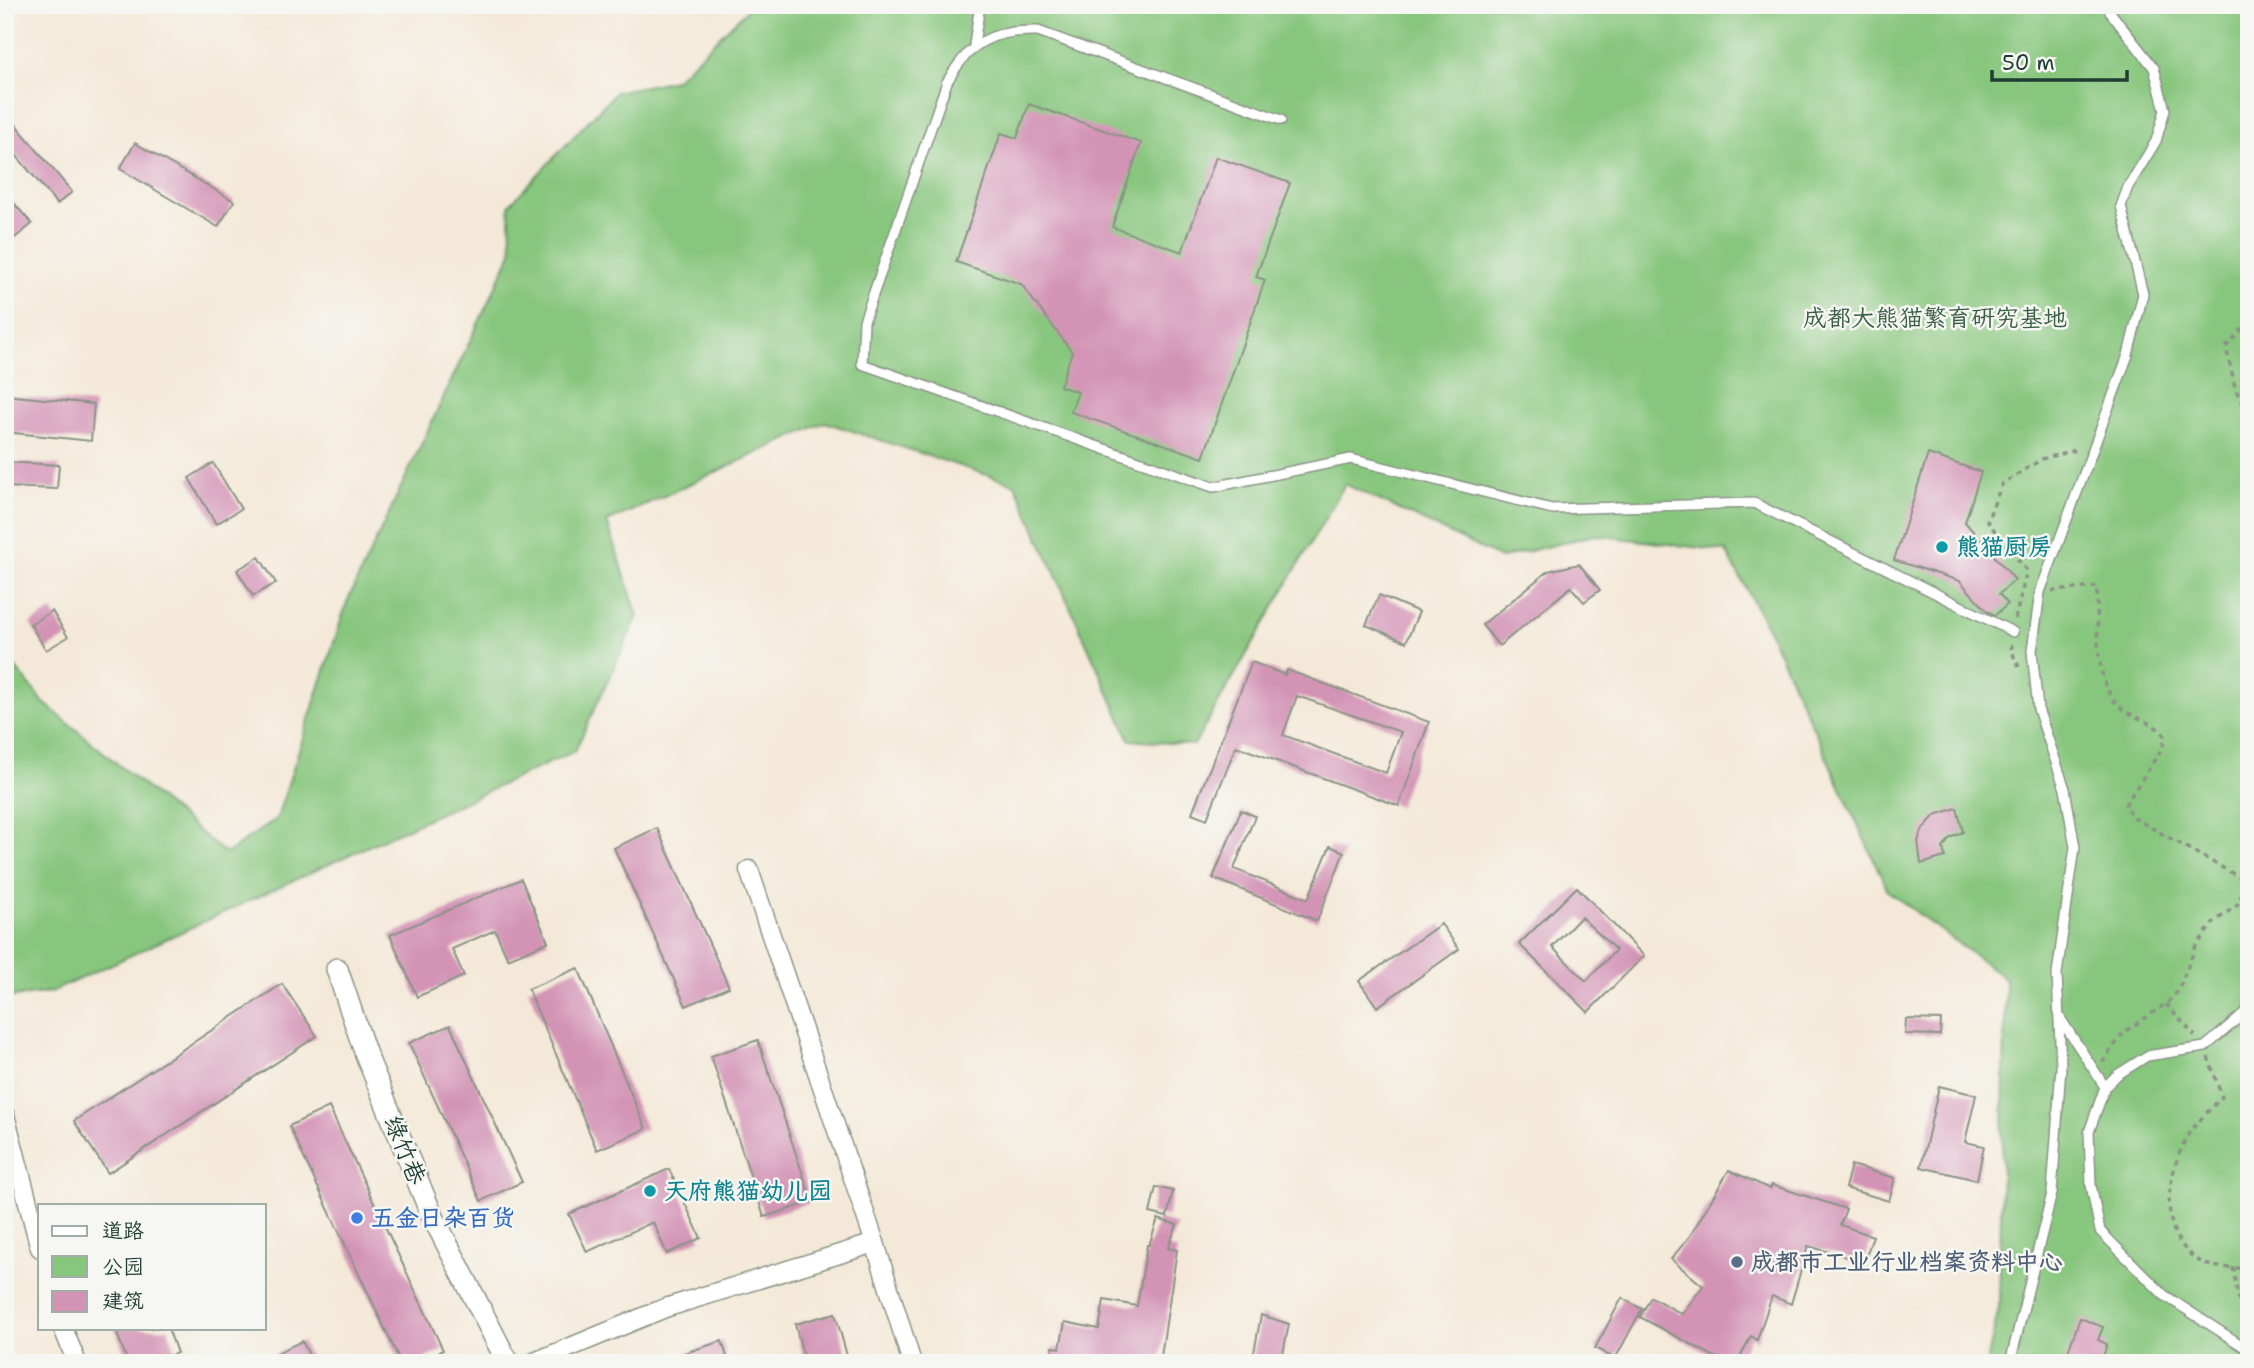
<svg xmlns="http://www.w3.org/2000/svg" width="2254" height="1368" font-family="'Shantell Sans','LXGW WenKai TC',sans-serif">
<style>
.green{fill:#87c67d;stroke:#538258;stroke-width:2}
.building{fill:#d393b5;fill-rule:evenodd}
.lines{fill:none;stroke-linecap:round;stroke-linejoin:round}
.service-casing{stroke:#8a9386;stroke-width:12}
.minor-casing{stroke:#8a9386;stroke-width:21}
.tertiary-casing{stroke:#8a9386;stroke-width:24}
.path{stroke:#8a9386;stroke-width:3.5;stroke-dasharray:5 5;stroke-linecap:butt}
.service{stroke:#fff;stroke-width:9}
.minor{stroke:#fff;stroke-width:18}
.tertiary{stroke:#fff;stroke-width:21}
.culture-dot{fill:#0f9aa8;stroke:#f6f6f2;stroke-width:2.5}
.shop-dot{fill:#3f7fe0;stroke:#f6f6f2;stroke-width:2.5}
.service-dot{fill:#5c6f8a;stroke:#f6f6f2;stroke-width:2.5}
.labels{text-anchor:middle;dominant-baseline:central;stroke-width:5;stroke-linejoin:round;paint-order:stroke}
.park-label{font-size:24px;fill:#395f46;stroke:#f6f6f2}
.culture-label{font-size:24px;font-weight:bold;fill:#0d838f;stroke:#f6f6f2;text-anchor:start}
.street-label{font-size:24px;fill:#1f3d34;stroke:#f6f6f2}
.shop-label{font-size:24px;font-weight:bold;fill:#366cbe;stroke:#f6f6f2;text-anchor:start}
.service-label{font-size:24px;font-weight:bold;fill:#4e5e75;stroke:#f6f6f2;text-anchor:start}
</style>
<rect width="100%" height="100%" fill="#f6f6f2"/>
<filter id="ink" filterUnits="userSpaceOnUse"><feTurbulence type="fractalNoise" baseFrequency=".0143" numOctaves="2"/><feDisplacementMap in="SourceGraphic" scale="14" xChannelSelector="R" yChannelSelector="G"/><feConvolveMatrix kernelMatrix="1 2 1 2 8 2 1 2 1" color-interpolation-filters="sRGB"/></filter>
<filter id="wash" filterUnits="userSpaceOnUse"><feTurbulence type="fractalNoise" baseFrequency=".00686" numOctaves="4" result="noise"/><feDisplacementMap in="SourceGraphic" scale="28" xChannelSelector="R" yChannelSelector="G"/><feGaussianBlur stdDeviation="1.57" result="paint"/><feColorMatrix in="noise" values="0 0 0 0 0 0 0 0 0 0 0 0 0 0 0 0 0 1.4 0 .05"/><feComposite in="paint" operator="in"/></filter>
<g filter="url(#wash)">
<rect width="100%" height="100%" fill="#f4e9d8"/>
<!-- green -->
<path class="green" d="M 752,5 L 2249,5 L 2249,1363 L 1987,1363 L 1999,1307 L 2006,979 L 1888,891 L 1768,629 L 1726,551 L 1594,535 L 1501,558 L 1345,484 L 1194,745 L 1130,740 L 1015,484 L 825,422 L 607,522 L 638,616 L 575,751 L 51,992 L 5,998 L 5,654 L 44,703 L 226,854 L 277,818 L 347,602 L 512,252 L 509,205 L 616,92 L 675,80 Z"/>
<g id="blocks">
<!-- building -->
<g class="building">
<path d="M 1029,104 L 1141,143 L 1112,227 L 1182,252 L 1216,157 L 1290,183 L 1256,277 L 1265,280 L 1203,458 L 1071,412 L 1078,392 L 1060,386 L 1072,352 L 1021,284 L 956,262 L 1001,133 L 1017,138 Z"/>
<path d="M 5,112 L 72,192 L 57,204 L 5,142 Z"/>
<path d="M 135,143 L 234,201 L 218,227 L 120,169 Z"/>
<path d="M 5,193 L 32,224 L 5,246 Z"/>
<path d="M 5,395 L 94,404 L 91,441 L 5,432 Z"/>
<path d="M 1928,454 L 1981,472 L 1965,522 L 2015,580 L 1999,594 L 2008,604 L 1995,615 L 1987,611 L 1960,581 L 1894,560 Z"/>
<path d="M 5,462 L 59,465 L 57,489 L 5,487 Z"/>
<path d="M 213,463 L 241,509 L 216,524 L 189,478 Z"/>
<path d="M 259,557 L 276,583 L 253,596 L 237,570 Z"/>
<path d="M 1579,564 L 1600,590 L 1584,602 L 1571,587 L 1499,646 L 1482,625 L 1548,571 Z"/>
<path d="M 1379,595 L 1419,612 L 1406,642 L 1366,625 Z"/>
<path d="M 52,611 L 68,637 L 46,650 L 30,624 Z"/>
<path d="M 1252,662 L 1285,675 L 1287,670 L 1429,722 L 1399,806 L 1236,746 L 1207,819 L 1192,813 ZM 1297,696 L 1401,732 L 1386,773 L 1283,735 Z"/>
<path d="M 1957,808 L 1963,832 L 1950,838 L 1943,848 L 1945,857 L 1921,864 L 1918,841 L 1923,829 L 1935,815 Z"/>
<path d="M 1241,810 L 1255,816 L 1234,869 L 1308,899 L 1330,846 L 1344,852 L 1317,921 L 1213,878 Z"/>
<path d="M 657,828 L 729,987 L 686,1006 L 614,848 Z"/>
<path d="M 521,879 L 548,942 L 508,959 L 495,930 L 452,949 L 464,976 L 417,997 L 390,935 Z"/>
<path d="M 1577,887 L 1644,956 L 1588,1012 L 1519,944 ZM 1581,917 L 1616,950 L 1586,981 L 1552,947 Z"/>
<path d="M 1441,924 L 1459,949 L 1377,1007 L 1359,981 Z"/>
<path d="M 578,968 L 646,1129 L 597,1150 L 528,989 Z"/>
<path d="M 282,984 L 317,1036 L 108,1173 L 74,1121 Z"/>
<path d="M 1906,1019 L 1941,1020 L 1940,1035 L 1905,1034 Z"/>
<path d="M 450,1025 L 522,1182 L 481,1201 L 409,1043 Z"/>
<path d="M 758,1040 L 812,1202 L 764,1217 L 711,1056 Z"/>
<path d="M 1939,1086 L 1976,1095 L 1965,1142 L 1984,1146 L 1977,1180 L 1921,1167 Z"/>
<path d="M 329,1107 L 443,1350 L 415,1363 L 401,1363 L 289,1126 Z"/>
<path d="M 1851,1165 L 1895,1178 L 1889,1201 L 1845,1188 Z"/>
<path d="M 669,1169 L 701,1238 L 667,1254 L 653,1222 L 587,1252 L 569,1214 Z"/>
<path d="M 1729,1170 L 1770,1189 L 1772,1185 L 1846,1209 L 1840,1225 L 1873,1236 L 1864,1262 L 1808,1246 L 1791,1304 L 1772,1296 L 1757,1340 L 1751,1336 L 1737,1363 L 1726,1363 L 1640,1317 L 1651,1297 L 1682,1314 L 1703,1286 L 1671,1259 L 1690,1236 Z"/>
<path d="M 1156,1187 L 1173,1191 L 1167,1217 L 1150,1213 Z"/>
<path d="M 1158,1219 L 1177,1225 L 1168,1248 L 1177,1250 L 1160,1363 L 1050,1363 L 1053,1347 L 1060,1348 L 1065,1322 L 1099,1329 L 1104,1300 L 1137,1306 L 1147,1245 L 1149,1245 Z"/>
<path d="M 1622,1298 L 1642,1309 L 1615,1359 L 1595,1348 Z"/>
<path d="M 835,1313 L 849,1363 L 805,1363 L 795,1324 Z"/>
<path d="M 1261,1315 L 1289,1324 L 1281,1363 L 1252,1363 Z"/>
<path d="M 2080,1318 L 2103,1327 L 2098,1340 L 2107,1344 L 2101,1363 L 2064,1363 Z"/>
<path d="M 115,1328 L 168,1328 L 177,1353 L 149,1363 L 128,1363 Z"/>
<path d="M 302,1341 L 313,1363 L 256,1363 Z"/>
<path d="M 722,1341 L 729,1363 L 664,1363 L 663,1360 Z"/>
</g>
</g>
</g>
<g filter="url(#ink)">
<use href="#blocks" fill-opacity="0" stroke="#8a9386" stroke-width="2"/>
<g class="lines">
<defs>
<g id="service">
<path d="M 974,44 L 980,5"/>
<path d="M 1281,120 L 1038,31 C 991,30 970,42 947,82 L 864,321 L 862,364 L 1213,487 L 1351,459 L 1552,509 L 1754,503 L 2013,632"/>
<path d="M 2249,1009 L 2205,1047 L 2147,1056 L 2117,1075 L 2105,1087 L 2089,1132 L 2091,1185 L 2100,1231 L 2164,1295 L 2249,1350"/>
<path d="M 2060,1018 L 2105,1087"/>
<path d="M 2010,1363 L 2052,1193 L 2061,1067 L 2057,974 L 2075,847 L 2065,789 L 2038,709 L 2032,651 L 2040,592 L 2128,355 L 2143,294 L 2121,206 L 2128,187 L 2156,141 L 2165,110 L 2154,68 L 2110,12 L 2108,5"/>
</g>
<g id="minor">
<path d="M 749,870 L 875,1243 L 912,1363"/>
<path d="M 5,1115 L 40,1248"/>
<path d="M 63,1328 L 77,1363"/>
<path d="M 532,1363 L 665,1308 L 875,1243"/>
</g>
<path id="tertiary" d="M 337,969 L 365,1052 L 430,1211 L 508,1363"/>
</defs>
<!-- service casing -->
<use href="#service" class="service-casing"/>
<!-- minor casing -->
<use href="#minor" class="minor-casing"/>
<!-- tertiary casing -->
<use href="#tertiary" class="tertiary-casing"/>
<!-- path -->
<g class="path">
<path d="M 2249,321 L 2226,347 L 2235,387 L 2249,414"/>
<path d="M 2052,591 L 2097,587 C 2098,620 2093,676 2116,703 C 2130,719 2152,719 2165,736 L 2163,747 L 2125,805 L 2134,818 L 2239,877 L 2245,888 L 2237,905 L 2213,923 L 2195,948 L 2178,991 L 2166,1004 L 2124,1032 L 2102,1063"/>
<path d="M 2015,619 L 2027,571 L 1987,521 L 2002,484 L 2042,459 L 2080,449"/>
<path d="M 2012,644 L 2011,650 L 2020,669"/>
<path d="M 2166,1004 L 2195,1036"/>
<path d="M 2208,1057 L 2222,1097 C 2211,1109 2195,1123 2187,1137 C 2166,1177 2156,1236 2201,1262 C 2213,1269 2235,1267 2249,1269"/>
<path d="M 2233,1267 L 2238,1298 L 2249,1316"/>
</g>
<!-- service -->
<use href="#service" class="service"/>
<!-- minor -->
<use href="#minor" class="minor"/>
<!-- tertiary -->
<use href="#tertiary" class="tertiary"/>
</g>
</g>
<!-- markers -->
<g class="culture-dot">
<circle cx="1942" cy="547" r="7"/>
<circle cx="650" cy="1191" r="7"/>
</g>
<circle class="shop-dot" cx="357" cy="1218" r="7"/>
<circle class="service-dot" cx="1737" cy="1262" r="7"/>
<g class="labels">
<!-- park labels -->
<g class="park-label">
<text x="1935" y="318">成都大熊猫繁育研究基地</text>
</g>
<!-- culture labels -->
<g class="culture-label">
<text x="1956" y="547">熊猫厨房</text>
<text x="664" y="1191">天府熊猫幼儿园</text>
</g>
<!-- street labels -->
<g class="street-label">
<text transform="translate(405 1150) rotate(68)">绿竹巷</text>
</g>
<!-- shop labels -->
<g class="shop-label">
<text x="371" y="1218">五金日杂百货</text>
</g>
<!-- service labels -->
<g class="service-label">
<text x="1751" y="1262">成都市工业行业档案资料中心</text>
</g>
</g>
<!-- margin -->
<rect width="2254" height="1368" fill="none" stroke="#f6f6f2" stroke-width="28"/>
<!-- legend -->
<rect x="38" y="1204" width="228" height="126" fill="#f6f6f2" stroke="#a0aca6" stroke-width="2"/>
<rect x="52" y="1226" width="35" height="10" fill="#ffffff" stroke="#a0aca6" stroke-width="2"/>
<text x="102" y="1238" font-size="21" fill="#1f3d34">道路</text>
<rect x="52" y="1256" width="35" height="21" fill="#87c67d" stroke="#a0aca6" stroke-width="2"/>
<text x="102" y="1274" font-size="21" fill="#1f3d34">公园</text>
<rect x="52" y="1291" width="35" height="21" fill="#d393b5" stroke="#a0aca6" stroke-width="2"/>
<text x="102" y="1308" font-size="21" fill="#1f3d34">建筑</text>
<!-- scale -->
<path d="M1992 70v10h135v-10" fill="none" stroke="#1f3d34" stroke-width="3.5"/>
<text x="2002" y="70" font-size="21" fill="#1f3d34" stroke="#f6f6f2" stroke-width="5" paint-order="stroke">50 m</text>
</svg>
